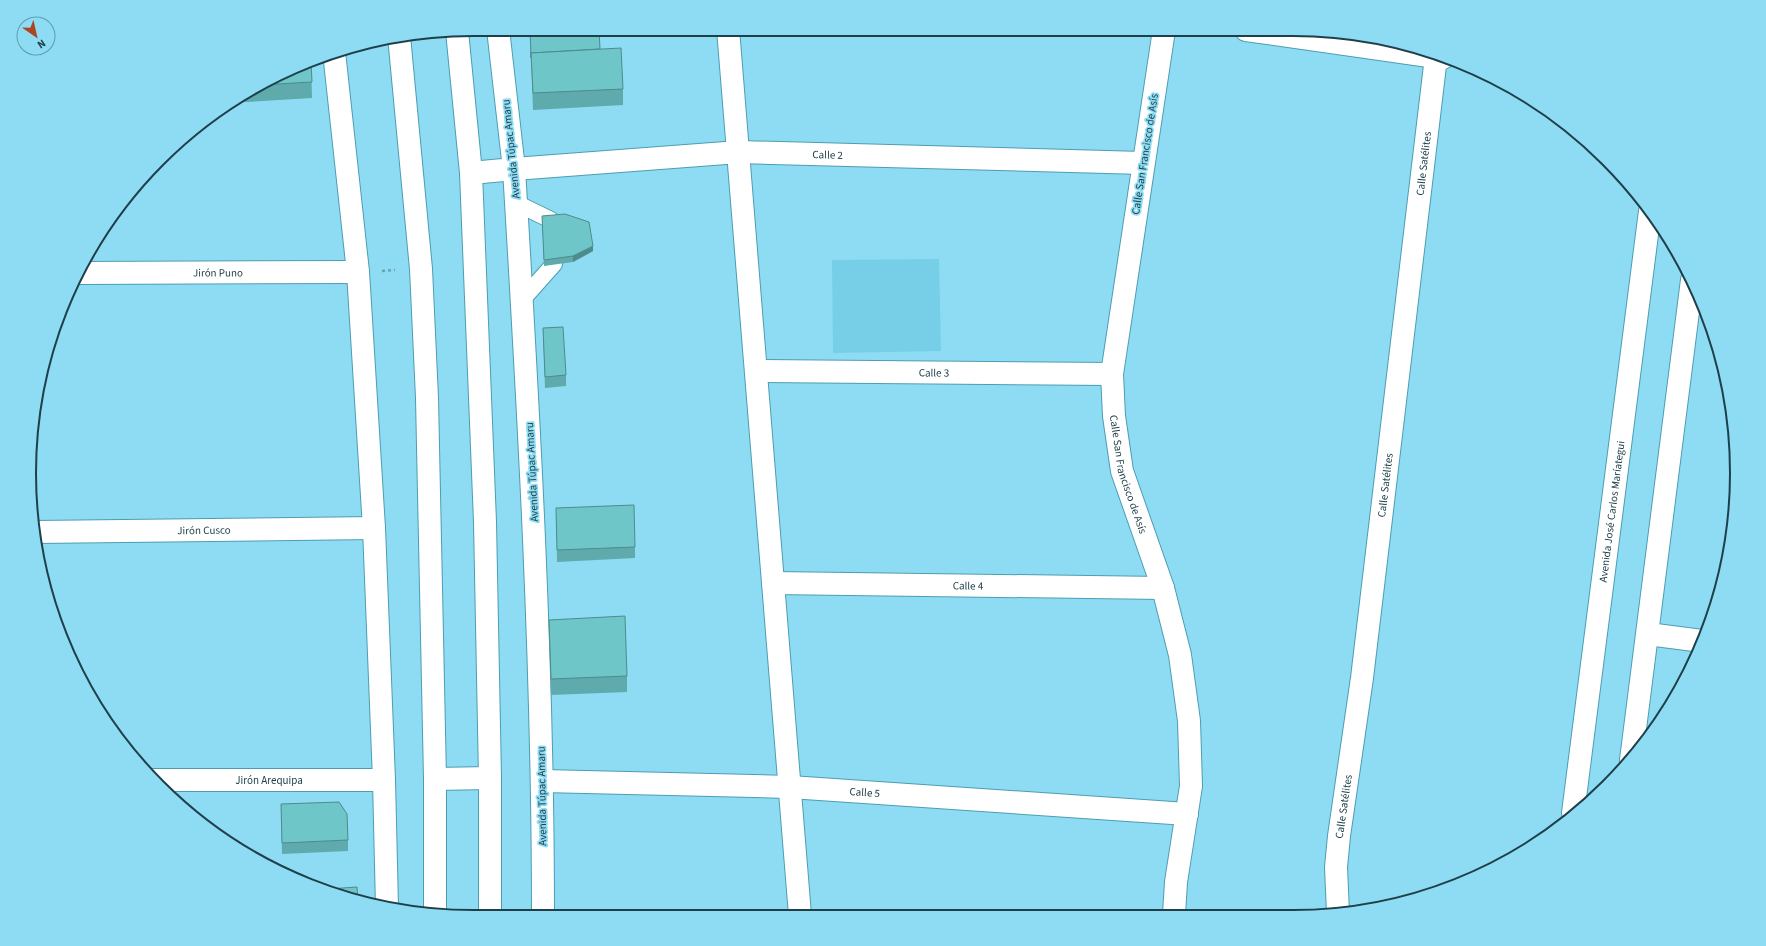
<svg xmlns="http://www.w3.org/2000/svg" width="1766" height="946" font-family="'Source Sans 3',sans-serif">
<style>
.built{fill:#76cfe7}
.lines{fill:none;stroke-linecap:round;stroke-linejoin:round}
.service-casing{stroke:#4d9db2;stroke-width:18}
.minor-casing{stroke:#4d9db2;stroke-width:24}
.tertiary-casing{stroke:#4d9db2;stroke-width:24}
.trunk-casing{stroke:#4d9db2;stroke-width:24}
.path{stroke:#65a3b5;stroke-width:2.5;stroke-dasharray:3 3;stroke-linecap:butt}
.service{stroke:#fff;stroke-width:16}
.minor{stroke:#fff;stroke-width:22}
.tertiary{stroke:#fff;stroke-width:22}
.trunk{stroke:#fff;stroke-width:22}
.wall{fill:#5faaac}
.shaded-wall{fill:#4e8b8c}
.building{fill:#6fc6c8;stroke:#4e8b8c}
.labels{text-anchor:middle;dominant-baseline:central;stroke-width:3.5;stroke-linejoin:round;paint-order:stroke}
.street-label{font-size:11px;fill:#1f404a;stroke:#8ddcf3}
.rim{fill:none;stroke:#1f404a;stroke-width:2}
</style>
<rect width="100%" height="100%" fill="#8ddcf3"/>
<!-- built -->
<path class="built" d="M 939,259 L 941,351 L 833,353 L 832,260 Z"/>
<g class="lines">
<defs>
<g id="service">
<path d="M 516,203 L 551,220"/>
<path d="M 522,300 L 554,264"/>
</g>
<g id="minor">
<path d="M 728,29 L 800,915"/>
<path id="s1" d="M 1164,30 L 1112,374 L 1114,416 L 1122,471 L 1163,588 L 1180,655 L 1189,721 L 1191,786 L 1176,882 L 1174,914"/>
<path d="M 1246,30 L 1443,58"/>
<path d="M 334,52 L 358,272 L 374,528 L 384,780 L 387,907"/>
<path id="s2" d="M 79,273 L 358,272"/>
<path id="s3" d="M 756,371 L 1112,374"/>
<path id="s4" d="M 35,532 L 374,528"/>
<path id="s5" d="M 773,583 L 1163,588"/>
<path d="M 1648,634 L 1702,641"/>
<path id="s6" d="M 154,780 L 384,780"/>
<path id="s7" d="M 543,781 L 790,787 L 1187,814"/>
<path id="s8" d="M 1338,913 L 1336,867 L 1339,836 L 1362,678 L 1436,57"/>
<path id="s9" d="M 543,916 C 543,666 529,418 514,169 L 739,152 L 1143,163"/>
</g>
<g id="tertiary">
<path d="M 471,173 L 514,169 L 498,29"/>
<path d="M 1631,760 L 1692,280"/>
<path id="s10" d="M 1573,813 L 1650,211"/>
</g>
<g id="trunk">
<path d="M 457,31 L 471,173 L 485,522 L 490,778 L 490,916"/>
<path d="M 399,36 L 421,269 L 427,398 L 435,779 L 435,915"/>
<path d="M 435,779 L 490,778"/>
</g>
</defs>
<!-- service casing -->
<use href="#service" class="service-casing"/>
<!-- minor casing -->
<use href="#minor" class="minor-casing"/>
<!-- tertiary casing -->
<use href="#tertiary" class="tertiary-casing"/>
<!-- trunk casing -->
<use href="#trunk" class="trunk-casing"/>
<!-- path -->
<path class="path" d="M 382,271 L 395,270"/>
<!-- service -->
<use href="#service" class="service"/>
<!-- minor -->
<use href="#minor" class="minor"/>
<!-- tertiary -->
<use href="#tertiary" class="tertiary"/>
<!-- trunk -->
<use href="#trunk" class="trunk"/>
</g>
<!-- wall -->
<g class="wall">
<path d="M 530,29 L 599,29 L 600,49 L 623,89 L 623,105 L 533,110 Z"/>
<path d="M 311,61 L 312,98 L 230,103 L 251,88 Z"/>
<path d="M 542,216 L 593,251 L 573,262 L 544,266 Z"/>
<path d="M 543,328 L 566,375 L 566,386 L 545,388 Z"/>
<path d="M 556,508 L 635,547 L 635,558 L 557,562 Z"/>
<path d="M 549,620 L 627,676 L 627,692 L 551,695 Z"/>
<path d="M 281,804 L 348,840 L 348,851 L 282,854 Z"/>
</g>
<!-- shaded-wall -->
<path class="shaded-wall" d="M 593,246 L 593,251 L 573,262 L 573,256 Z"/>
<!-- building -->
<g class="building">
<path d="M 530,29 L 599,29 L 600,49 L 531,53 L 531,58 Z"/>
<path d="M 621,48 L 623,89 L 533,93 L 531,53 Z"/>
<path d="M 311,61 L 312,82 L 259,85 Z"/>
<path d="M 565,214 L 589,222 L 593,246 L 573,256 L 544,260 L 542,216 Z"/>
<path d="M 563,327 L 566,375 L 545,377 L 543,328 Z"/>
<path d="M 634,505 L 635,547 L 557,550 L 556,508 Z"/>
<path d="M 625,616 L 627,676 L 551,679 L 549,620 Z"/>
<path d="M 339,802 L 347,814 L 348,840 L 282,843 L 281,804 Z"/>
<path d="M 357,887 L 358,902 L 328,889 Z"/>
</g>
<g class="labels">
<!-- street labels -->
<g class="street-label">
<text transform="translate(511 149) rotate(-96)">Avenida Túpac Amaru</text>
<text transform="translate(1145 154) rotate(-81)">Calle San Francisco de Asís</text>
<text stroke="none"><textPath href="#s9" startOffset="1062">Calle 2</textPath></text>
<text stroke="none"><textPath href="#s8" startOffset="755">Calle Satélites</textPath></text>
<text stroke="none"><textPath href="#s2" startOffset="139">Jirón Puno</textPath></text>
<text stroke="none"><textPath href="#s3" startOffset="178">Calle 3</textPath></text>
<text transform="translate(532 472) rotate(-93)">Avenida Túpac Amaru</text>
<text stroke="none"><textPath href="#s1" startOffset="450">Calle San Francisco de Asís</textPath></text>
<text stroke="none"><textPath href="#s8" startOffset="431">Calle Satélites</textPath></text>
<text stroke="none"><textPath href="#s10" startOffset="304">Avenida José Carlos Maríategui</textPath></text>
<text stroke="none"><textPath href="#s4" startOffset="169">Jirón Cusco</textPath></text>
<text stroke="none"><textPath href="#s5" startOffset="195">Calle 4</textPath></text>
<text stroke="none"><textPath href="#s6" startOffset="115">Jirón Arequipa</textPath></text>
<text stroke="none"><textPath href="#s7" startOffset="322">Calle 5</textPath></text>
<text transform="translate(542 796) rotate(-91)">Avenida Túpac Amaru</text>
<text stroke="none"><textPath href="#s8" startOffset="107">Calle Satélites</textPath></text>
</g>
</g>
<!-- crop -->
<path d="M0 0H1766V946H0ZM473 36H1293A437 437 0 0 1 1730 473V473A437 437 0 0 1 1293 910H473A437 437 0 0 1 36 473V473A437 437 0 0 1 473 36Z" fill="#8ddcf3" fill-rule="evenodd"/>
<path class="rim" d="M473 36H1293A437 437 0 0 1 1730 473V473A437 437 0 0 1 1293 910H473A437 437 0 0 1 36 473V473A437 437 0 0 1 473 36Z"/>
<!-- north arrow -->
<g transform="translate(36 36) rotate(146)"><circle r="19" fill="#8ddcf3" stroke="#619eaf"/>
<path d="M0-3L7 15L0 10L-7 15Z" fill="#ac4523"/>
<text y="-6" font-size="11" font-weight="bold" text-anchor="middle" fill="#1f404a">N</text>
</g>
</svg>
